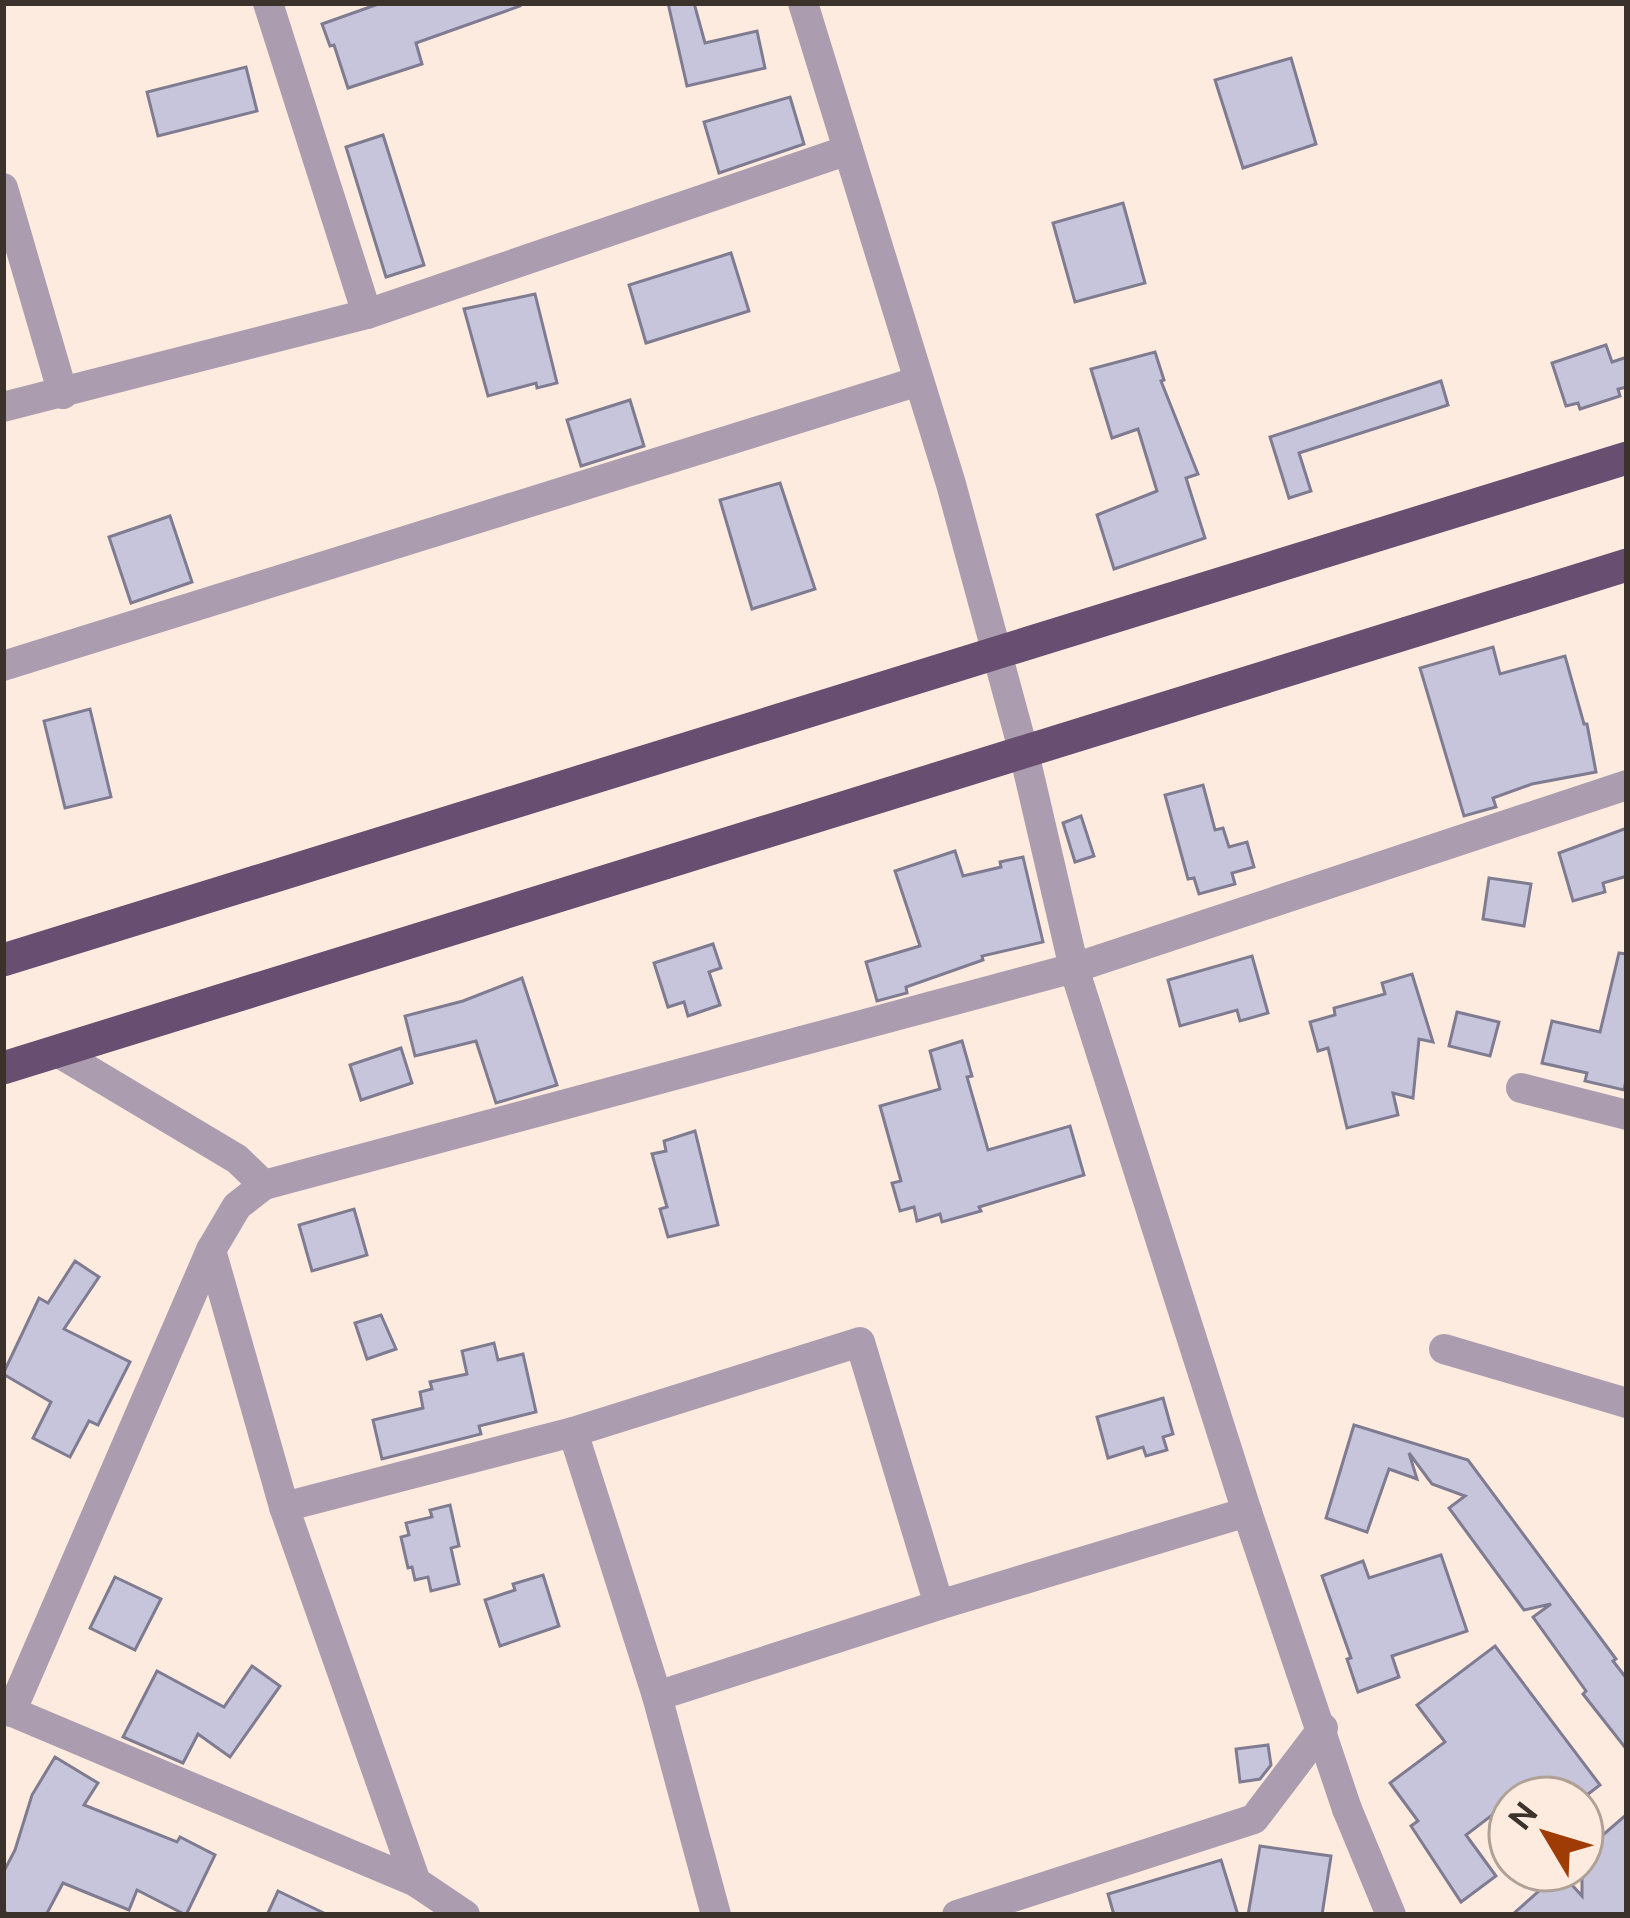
<svg xmlns="http://www.w3.org/2000/svg" width="1630" height="1918" font-family="Ubuntu,sans-serif">
<style>
.building{fill:#c7c5dc;stroke:#7f7c92;stroke-width:3}
.lines{fill:none;stroke-linecap:round;stroke-linejoin:round}
.minor{stroke:#ab9daf;stroke-width:30}
.tertiary{stroke:#ab9daf;stroke-width:30}
.trunk{stroke:#684e70;stroke-width:33}
</style>
<rect width="100%" height="100%" fill="#feebdf"/>
<!-- building -->
<g class="building">
<path d="M 381,3 L 520,3 L 520,6 L 416,43 L 422,64 L 348,88 L 334,45 L 330,46 L 322,24 Z"/>
<path d="M 668,3 L 694,3 L 705,43 L 757,31 L 765,68 L 687,86 Z"/>
<path d="M 1291,58 L 1316,144 L 1243,168 L 1215,80 Z"/>
<path d="M 246,67 L 257,111 L 158,136 L 147,92 Z"/>
<path d="M 790,97 L 804,144 L 719,173 L 704,122 Z"/>
<path d="M 383,135 L 424,265 L 386,277 L 346,147 Z"/>
<path d="M 1123,203 L 1145,283 L 1075,302 L 1053,223 Z"/>
<path d="M 731,253 L 749,311 L 646,343 L 629,285 Z"/>
<path d="M 535,294 L 557,383 L 537,388 L 536,383 L 488,396 L 464,309 Z"/>
<path d="M 1606,345 L 1612,362 L 1627,357 L 1627,387 L 1618,389 L 1620,396 L 1580,409 L 1578,403 L 1566,406 L 1552,363 Z"/>
<path d="M 1155,352 L 1164,380 L 1161,381 L 1198,474 L 1186,478 L 1205,538 L 1114,569 L 1097,515 L 1157,491 L 1138,429 L 1112,438 L 1091,369 Z"/>
<path d="M 1441,381 L 1448,405 L 1299,453 L 1311,491 L 1289,498 L 1270,437 Z"/>
<path d="M 630,400 L 644,446 L 581,466 L 567,420 Z"/>
<path d="M 780,483 L 815,589 L 752,609 L 720,500 Z"/>
<path d="M 170,516 L 192,582 L 131,603 L 109,537 Z"/>
<path d="M 1493,647 L 1500,674 L 1565,656 L 1584,724 L 1587,724 L 1596,772 L 1532,784 L 1493,798 L 1496,807 L 1464,816 L 1420,668 Z"/>
<path d="M 90,709 L 111,797 L 65,808 L 44,721 Z"/>
<path d="M 1203,785 L 1215,830 L 1223,828 L 1229,847 L 1247,842 L 1254,867 L 1232,873 L 1235,884 L 1199,894 L 1194,878 L 1188,879 L 1165,795 Z"/>
<path d="M 1081,816 L 1094,856 L 1075,862 L 1063,823 Z"/>
<path d="M 1627,828 L 1627,876 L 1603,883 L 1605,892 L 1573,901 L 1559,853 Z"/>
<path d="M 955,851 L 963,876 L 1001,867 L 1000,862 L 1023,857 L 1043,942 L 982,956 L 983,960 L 906,987 L 907,993 L 877,1001 L 866,962 L 920,946 L 895,871 Z"/>
<path d="M 1489,878 L 1531,884 L 1524,926 L 1483,919 Z"/>
<path d="M 713,944 L 721,968 L 709,972 L 720,1005 L 688,1016 L 684,1002 L 668,1007 L 654,963 Z"/>
<path d="M 1619,953 L 1627,954 L 1627,1075 L 1624,1090 L 1585,1081 L 1587,1073 L 1542,1063 L 1552,1021 L 1600,1032 Z"/>
<path d="M 1252,956 L 1268,1013 L 1240,1021 L 1237,1010 L 1180,1026 L 1168,980 Z"/>
<path d="M 1412,974 L 1433,1042 L 1419,1039 L 1413,1098 L 1393,1093 L 1398,1115 L 1347,1128 L 1328,1048 L 1318,1051 L 1310,1022 L 1335,1015 L 1334,1008 L 1385,994 L 1382,983 Z"/>
<path d="M 522,978 L 557,1085 L 496,1103 L 476,1041 L 415,1056 L 405,1016 L 463,1001 Z"/>
<path d="M 1457,1012 L 1499,1022 L 1490,1056 L 1449,1046 Z"/>
<path d="M 962,1041 L 972,1076 L 967,1077 L 988,1150 L 1070,1126 L 1084,1175 L 979,1207 L 981,1211 L 942,1222 L 940,1214 L 917,1221 L 914,1207 L 900,1211 L 892,1183 L 901,1181 L 880,1106 L 940,1089 L 930,1051 Z"/>
<path d="M 401,1048 L 412,1083 L 361,1100 L 350,1065 Z"/>
<path d="M 695,1131 L 718,1225 L 668,1237 L 660,1209 L 667,1207 L 652,1154 L 666,1151 L 664,1141 Z"/>
<path d="M 354,1209 L 367,1255 L 312,1271 L 299,1225 Z"/>
<path d="M 75,1261 L 99,1277 L 64,1329 L 130,1362 L 98,1425 L 89,1421 L 70,1457 L 33,1438 L 51,1402 L 3,1374 L 39,1298 L 48,1303 Z"/>
<path d="M 381,1315 L 396,1349 L 367,1359 L 355,1323 Z"/>
<path d="M 494,1343 L 498,1360 L 523,1354 L 536,1412 L 479,1426 L 481,1434 L 382,1459 L 373,1420 L 423,1408 L 420,1392 L 432,1389 L 430,1382 L 467,1374 L 462,1351 Z"/>
<path d="M 1163,1398 L 1173,1434 L 1163,1437 L 1167,1450 L 1146,1456 L 1143,1447 L 1108,1458 L 1097,1417 Z"/>
<path d="M 1354,1425 L 1468,1460 L 1616,1659 L 1613,1661 L 1627,1679 L 1627,1750 L 1583,1694 L 1586,1691 L 1533,1617 L 1551,1604 L 1524,1610 L 1449,1508 L 1465,1496 L 1432,1484 L 1409,1453 L 1417,1479 L 1389,1469 L 1367,1532 L 1326,1518 Z"/>
<path d="M 450,1505 L 459,1546 L 451,1548 L 459,1584 L 431,1591 L 428,1577 L 415,1580 L 412,1567 L 408,1568 L 401,1537 L 409,1535 L 406,1523 L 432,1517 L 430,1510 Z"/>
<path d="M 1441,1555 L 1467,1631 L 1392,1656 L 1399,1677 L 1358,1692 L 1347,1659 L 1351,1658 L 1322,1576 L 1363,1561 L 1369,1578 Z"/>
<path d="M 543,1575 L 559,1626 L 500,1646 L 485,1600 L 515,1590 L 513,1584 Z"/>
<path d="M 115,1577 L 161,1599 L 135,1650 L 90,1628 Z"/>
<path d="M 1495,1646 L 1600,1785 L 1583,1798 L 1510,1798 L 1510,1830 L 1496,1812 L 1466,1835 L 1496,1876 L 1461,1902 L 1411,1826 L 1418,1821 L 1390,1783 L 1445,1742 L 1417,1705 Z"/>
<path d="M 252,1666 L 280,1686 L 230,1757 L 198,1734 L 183,1763 L 123,1737 L 157,1671 L 224,1707 Z"/>
<path d="M 1268,1745 L 1271,1765 L 1260,1779 L 1240,1782 L 1236,1749 Z"/>
<path d="M 55,1757 L 98,1783 L 84,1805 L 177,1842 L 180,1837 L 215,1855 L 186,1915 L 137,1890 L 129,1910 L 63,1883 L 46,1915 L 10,1915 L 3,1911 L 3,1873 L 15,1850 L 32,1795 Z"/>
<path d="M 1627,1814 L 1627,1915 L 1512,1915 L 1556,1876 L 1564,1876 L 1582,1896 L 1582,1853 Z"/>
<path d="M 1260,1846 L 1331,1856 L 1322,1915 L 1248,1915 Z"/>
<path d="M 1221,1860 L 1238,1915 L 1114,1915 L 1108,1894 Z"/>
<path d="M 278,1891 L 328,1915 L 267,1915 Z"/>
</g>
<g class="lines">
<!-- minor -->
<g class="minor">
<path d="M 268,3 L 367,314"/>
<path d="M 803,3 L 951,484 L 1024,753 L 1074,968 L 1247,1512 L 1347,1809"/>
<path d="M 3,188 L 63,394"/>
<path d="M 3,407 L 367,314 L 848,150"/>
<path d="M 3,666 L 919,381"/>
<path d="M 56,1051 L 237,1159 L 264,1185"/>
<path d="M 1521,1088 L 1627,1115"/>
<path d="M 211,1250 L 284,1507 L 416,1882 L 465,1915"/>
<path d="M 1444,1349 L 1627,1403"/>
<path d="M 573,1432 L 657,1696 L 716,1915"/>
<path d="M 284,1507 L 573,1432 L 860,1342 L 939,1605 L 657,1696"/>
<path d="M 939,1605 L 1247,1512"/>
<path d="M 3,1708 L 416,1882"/>
<path d="M 11,1712 L 211,1250 L 237,1206 L 264,1185 L 1074,968 L 1627,785"/>
<path d="M 957,1915 L 1254,1819 L 1323,1728"/>
</g>
<!-- tertiary -->
<path class="tertiary" d="M 1347,1809 L 1391,1915"/>
<!-- trunk -->
<g class="trunk">
<path d="M 3,960 L 1627,458"/>
<path d="M 3,1068 L 1627,565"/>
</g>
</g>
<!-- border -->
<rect width="1630" height="1918" fill="none" stroke="#3b322c" stroke-width="12"/>
<!-- north arrow -->
<g transform="translate(1546 1834) rotate(308)"><circle r="57" fill="#feebdf" stroke="#b0a197" stroke-width="3"/>
<path d="M0-9L21 45L0 30L-21 45Z" fill="#9f3b04"/>
<text y="-18" font-size="33" font-weight="bold" text-anchor="middle" fill="#3b322c">N</text>
</g>
</svg>
